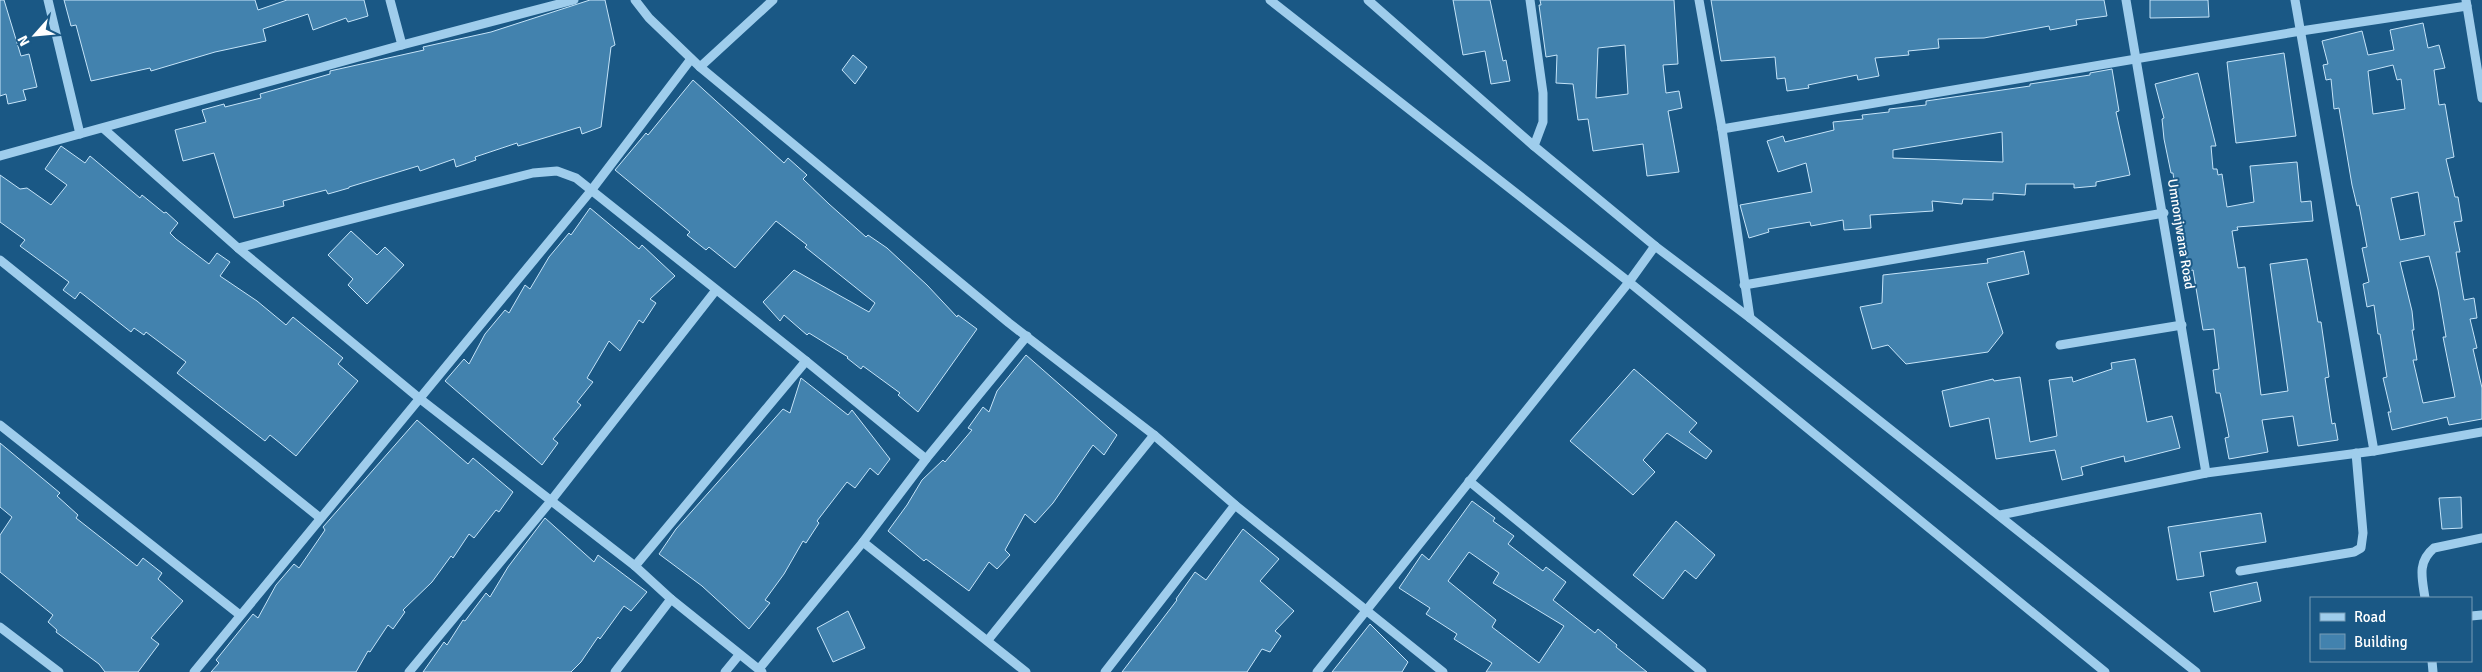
<svg xmlns="http://www.w3.org/2000/svg" width="2482" height="672" font-family="Signika,sans-serif">
<style>
.building{fill:#4282ae;stroke:#c5e4f9;fill-rule:evenodd}
.lines{fill:none;stroke-linecap:round;stroke-linejoin:round}
.minor{stroke:#9fcdec;stroke-width:9}
.labels{text-anchor:middle;dominant-baseline:central;stroke-width:4;stroke-linejoin:round;paint-order:stroke}
.street-label{font-size:14px;fill:#fff;stroke:#1a5885}
</style>
<rect width="100%" height="100%" fill="#1a5885"/>
<!-- building -->
<g class="building">
<path d="M 0,0 L 4,0 L 21,56 L 29,54 L 37,87 L 23,90 L 26,100 L 8,104 L 6,94 L 0,96 Z"/>
<path d="M 64,0 L 255,0 L 258,10 L 287,0 L 364,0 L 368,16 L 348,22 L 346,18 L 313,30 L 308,14 L 263,29 L 266,41 L 215,52 L 151,71 L 150,68 L 91,81 L 76,25 L 71,26 Z"/>
<path d="M 590,0 L 605,0 L 615,45 L 611,47 L 601,127 L 582,134 L 580,127 L 518,146 L 517,143 L 475,157 L 476,160 L 456,167 L 454,159 L 420,171 L 418,166 L 349,187 L 349,188 L 328,194 L 326,190 L 283,201 L 284,206 L 234,218 L 214,153 L 183,161 L 175,130 L 206,122 L 202,110 L 224,104 L 225,107 L 261,98 L 260,94 L 330,74 L 330,71 L 424,50 L 423,47 L 491,32 Z"/>
<path d="M 1453,0 L 1490,0 L 1503,61 L 1506,60 L 1510,81 L 1491,84 L 1485,51 L 1463,55 Z"/>
<path d="M 1540,0 L 1674,0 L 1678,64 L 1663,65 L 1666,93 L 1679,91 L 1682,108 L 1668,111 L 1679,172 L 1647,176 L 1643,144 L 1593,151 L 1588,119 L 1578,120 L 1573,84 L 1556,83 L 1557,55 L 1546,57 L 1539,5 L 1541,5 ZM 1625,45 L 1628,94 L 1596,98 L 1598,48 Z"/>
<path d="M 1711,0 L 2104,0 L 2107,16 L 2076,20 L 2077,25 L 2050,30 L 2049,26 L 1984,38 L 1938,39 L 1939,48 L 1908,51 L 1909,55 L 1875,58 L 1879,76 L 1858,80 L 1857,75 L 1808,85 L 1809,88 L 1787,91 L 1785,78 L 1777,79 L 1775,57 L 1721,61 Z"/>
<path d="M 2150,0 L 2208,0 L 2209,17 L 2150,18 Z"/>
<path d="M 2423,23 L 2428,48 L 2439,45 L 2445,68 L 2434,70 L 2439,105 L 2445,104 L 2454,157 L 2446,159 L 2455,197 L 2458,197 L 2462,221 L 2454,222 L 2460,252 L 2456,252 L 2464,300 L 2474,298 L 2477,318 L 2470,319 L 2477,348 L 2473,349 L 2482,388 L 2482,419 L 2449,425 L 2447,417 L 2392,430 L 2388,412 L 2391,412 L 2383,378 L 2387,377 L 2380,334 L 2378,334 L 2374,305 L 2367,307 L 2363,284 L 2369,282 L 2362,248 L 2367,247 L 2359,205 L 2357,206 L 2352,185 L 2339,108 L 2334,109 L 2331,79 L 2326,80 L 2323,65 L 2328,64 L 2322,41 L 2362,31 L 2368,55 L 2394,50 L 2390,30 ZM 2393,65 L 2397,80 L 2401,79 L 2405,109 L 2373,114 L 2368,71 ZM 2418,192 L 2425,235 L 2400,240 L 2391,198 ZM 2429,256 L 2438,290 L 2446,337 L 2443,337 L 2455,397 L 2423,403 L 2413,360 L 2417,360 L 2412,330 L 2414,330 L 2412,311 L 2400,262 Z"/>
<path d="M 2284,53 L 2296,136 L 2236,143 L 2227,62 Z"/>
<path d="M 853,55 L 867,67 L 855,84 L 842,70 Z"/>
<path d="M 2112,69 L 2119,111 L 2116,112 L 2130,175 L 2096,182 L 2096,186 L 2074,188 L 2074,184 L 2026,184 L 2025,195 L 1993,193 L 1993,200 L 1963,199 L 1962,204 L 1932,201 L 1933,211 L 1870,215 L 1871,228 L 1844,230 L 1843,220 L 1811,226 L 1810,222 L 1768,229 L 1769,232 L 1749,238 L 1740,205 L 1812,192 L 1806,163 L 1778,172 L 1767,141 L 1783,136 L 1785,142 L 1834,130 L 1833,122 L 1863,119 L 1862,115 L 1889,112 L 1889,109 L 1926,105 L 1926,101 L 2030,86 L 2030,84 L 2090,75 L 2090,73 ZM 2002,132 L 2003,162 L 1893,158 L 1893,150 Z"/>
<path d="M 2198,73 L 2216,146 L 2211,146 L 2213,169 L 2217,169 L 2218,175 L 2222,174 L 2227,207 L 2254,202 L 2250,166 L 2297,162 L 2301,202 L 2311,201 L 2313,221 L 2237,227 L 2238,230 L 2232,231 L 2238,268 L 2245,267 L 2261,395 L 2288,391 L 2270,264 L 2307,259 L 2318,322 L 2321,322 L 2329,377 L 2325,378 L 2332,424 L 2335,423 L 2338,440 L 2298,446 L 2293,416 L 2262,420 L 2268,452 L 2229,459 L 2225,438 L 2229,437 L 2220,393 L 2216,393 L 2213,370 L 2219,369 L 2214,329 L 2203,330 L 2193,270 L 2189,271 L 2184,240 L 2181,240 L 2173,173 L 2171,173 L 2164,139 L 2162,119 L 2164,118 L 2155,84 Z"/>
<path d="M 693,80 L 784,163 L 788,158 L 807,175 L 803,179 L 829,204 L 866,237 L 868,235 L 887,248 L 927,285 L 957,317 L 958,315 L 977,329 L 918,412 L 898,395 L 900,393 L 863,366 L 861,369 L 847,358 L 848,357 L 809,333 L 807,335 L 784,315 L 780,321 L 763,302 L 794,270 L 869,312 L 875,303 L 805,247 L 807,245 L 776,221 L 735,268 L 709,247 L 706,250 L 687,235 L 690,232 L 615,170 L 646,133 L 648,135 Z"/>
<path d="M 61,146 L 85,163 L 90,156 L 140,198 L 142,195 L 164,213 L 166,212 L 178,223 L 170,233 L 176,239 L 209,264 L 217,253 L 230,262 L 220,276 L 257,301 L 286,325 L 293,317 L 343,358 L 338,364 L 358,381 L 296,456 L 270,435 L 265,441 L 177,373 L 186,362 L 146,332 L 144,335 L 134,328 L 131,332 L 80,292 L 75,299 L 63,290 L 69,282 L 20,246 L 25,240 L 0,222 L 0,175 L 20,189 L 27,188 L 51,205 L 67,185 L 45,169 Z"/>
<path d="M 590,208 L 639,249 L 642,245 L 675,276 L 650,299 L 656,303 L 643,323 L 639,320 L 620,351 L 609,341 L 587,378 L 593,382 L 577,402 L 581,405 L 553,439 L 558,443 L 542,465 L 445,381 L 464,359 L 469,364 L 485,334 L 505,310 L 509,313 L 525,285 L 530,289 L 549,257 L 569,233 L 571,235 Z"/>
<path d="M 351,231 L 377,255 L 385,247 L 404,265 L 367,304 L 348,285 L 353,279 L 328,255 Z"/>
<path d="M 2024,251 L 2029,274 L 1987,283 L 2003,333 L 1988,352 L 1906,364 L 1888,345 L 1872,349 L 1860,307 L 1882,303 L 1883,275 L 1988,263 L 1987,259 Z"/>
<path d="M 1026,355 L 1117,435 L 1104,455 L 1093,445 L 1053,503 L 1035,523 L 1025,514 L 1005,550 L 1010,555 L 997,569 L 989,562 L 969,591 L 926,559 L 924,561 L 888,531 L 907,505 L 922,480 L 943,460 L 945,462 L 972,430 L 968,428 L 983,407 L 989,412 L 997,391 Z"/>
<path d="M 2135,359 L 2147,422 L 2172,416 L 2180,448 L 2125,462 L 2124,456 L 2081,467 L 2083,475 L 2062,480 L 2055,450 L 1996,459 L 1989,418 L 1950,427 L 1942,391 L 1993,379 L 1994,381 L 2020,377 L 2030,442 L 2057,436 L 2049,380 L 2072,377 L 2073,382 L 2112,369 L 2111,363 Z"/>
<path d="M 1634,369 L 1697,423 L 1689,432 L 1712,451 L 1706,459 L 1667,433 L 1643,460 L 1655,472 L 1633,495 L 1570,441 Z"/>
<path d="M 801,378 L 848,415 L 852,410 L 890,459 L 878,475 L 870,468 L 855,488 L 847,482 L 817,521 L 819,523 L 806,543 L 803,541 L 784,574 L 765,600 L 770,603 L 749,629 L 702,586 L 659,554 L 676,529 L 783,409 L 790,413 Z"/>
<path d="M 417,420 L 468,464 L 473,458 L 513,492 L 499,512 L 496,510 L 474,538 L 469,534 L 453,558 L 451,556 L 432,582 L 403,610 L 405,612 L 393,629 L 388,625 L 370,652 L 368,651 L 356,672 L 211,672 L 219,663 L 216,660 L 253,614 L 258,618 L 276,585 L 294,564 L 299,568 L 325,530 L 323,527 Z"/>
<path d="M 0,443 L 60,493 L 57,496 L 78,515 L 76,518 L 137,566 L 143,558 L 162,573 L 158,579 L 183,601 L 151,638 L 159,644 L 138,672 L 105,672 L 99,664 L 56,632 L 57,630 L 48,622 L 53,615 L 0,572 L 0,535 L 12,517 L 0,507 Z"/>
<path d="M 2461,497 L 2462,528 L 2442,529 L 2439,498 Z"/>
<path d="M 1472,501 L 1495,518 L 1493,521 L 1514,536 L 1508,544 L 1543,571 L 1546,567 L 1566,582 L 1553,600 L 1595,633 L 1598,629 L 1617,645 L 1616,647 L 1647,672 L 1486,672 L 1492,663 L 1454,639 L 1457,634 L 1426,614 L 1430,608 L 1399,588 L 1422,554 L 1429,560 ZM 1469,552 L 1499,573 L 1493,583 L 1564,626 L 1539,663 L 1492,627 L 1496,620 L 1448,581 Z"/>
<path d="M 2261,513 L 2266,542 L 2200,552 L 2204,576 L 2177,580 L 2168,527 Z"/>
<path d="M 545,518 L 594,562 L 598,555 L 647,592 L 631,611 L 624,606 L 600,639 L 598,637 L 581,662 L 571,672 L 423,672 L 444,642 L 447,645 L 463,620 L 465,621 L 486,593 L 490,597 L 508,567 Z"/>
<path d="M 1676,521 L 1715,555 L 1696,579 L 1685,570 L 1663,599 L 1633,575 Z"/>
<path d="M 1243,529 L 1279,559 L 1260,581 L 1294,611 L 1275,631 L 1281,636 L 1270,652 L 1262,649 L 1247,672 L 1122,672 L 1177,600 L 1176,599 L 1195,572 L 1206,580 Z"/>
<path d="M 2257,582 L 2261,601 L 2214,612 L 2210,592 Z"/>
<path d="M 848,611 L 865,648 L 833,662 L 817,628 Z"/>
<path d="M 1370,624 L 1408,662 L 1402,672 L 1332,672 Z"/>
</g>
<g class="lines">
<!-- minor -->
<g class="minor">
<path d="M 48,0 L 80,134"/>
<path d="M 390,0 L 402,45"/>
<path d="M 635,0 L 649,18 L 700,67 L 1009,323 L 1154,435 L 1235,505 L 1443,672"/>
<path d="M 1270,0 L 1629,282 L 2105,672"/>
<path d="M 1368,0 L 1534,146 L 1655,246 L 1750,318 L 2196,672"/>
<path d="M 1530,0 L 1543,93 L 1543,122 L 1534,146"/>
<path d="M 1699,0 L 1722,129 L 1750,318"/>
<path d="M 2126,0 L 2206,473"/>
<path d="M 2295,0 L 2374,451"/>
<path d="M 2466,0 L 2482,98"/>
<path d="M 700,67 L 773,0"/>
<path d="M 104,129 L 238,248 L 419,398 L 635,566 L 671,599 L 762,672"/>
<path d="M 1722,129 L 2301,31 L 2467,6"/>
<path d="M 0,156 L 402,45 L 574,0"/>
<path d="M 238,248 L 533,173 L 557,171 L 576,178 L 806,361 L 926,459"/>
<path d="M 0,260 L 319,517"/>
<path d="M 1744,285 L 2164,213"/>
<path d="M 2060,345 L 2182,325"/>
<path d="M 0,425 L 240,615"/>
<path d="M 1469,481 L 1702,672"/>
<path d="M 2000,515 L 2206,473 L 2374,451 L 2482,432"/>
<path d="M 863,542 L 1026,672"/>
<path d="M 635,566 L 806,361"/>
<path d="M 2240,571 L 2354,552 L 2361,548 L 2363,533 L 2356,453"/>
<path d="M 2425,598 C 2422,578 2417,562 2434,548 L 2482,538"/>
<path d="M 2471,616 L 2482,615"/>
<path d="M 0,627 L 59,672"/>
<path d="M 988,640 L 1154,435"/>
<path d="M 2432,661 L 2433,672"/>
<path d="M 759,669 L 863,542 L 926,459 L 1027,336"/>
<path d="M 194,672 L 590,192 L 691,59"/>
<path d="M 409,672 L 550,502 L 716,290"/>
<path d="M 615,672 L 671,599"/>
<path d="M 725,672 L 739,655"/>
<path d="M 1105,672 L 1235,505"/>
<path d="M 1317,672 L 1629,282 L 1655,246"/>
</g>
</g>
<g class="labels">
<!-- street labels -->
<g class="street-label">
<text transform="translate(2181 234) rotate(81)">Umnonjwana Road</text>
</g>
</g>
<!-- legend -->
<rect x="2310" y="597" width="162" height="65" fill="#1a5885" stroke="#769bb6"/>
<rect x="2320" y="613" width="25" height="8" fill="#9fcdec" stroke="#769bb6"/>
<text x="2354" y="622" font-size="15" fill="#ffffff">Road</text>
<rect x="2320" y="634" width="25" height="15" fill="#4282ae" stroke="#769bb6"/>
<text x="2354" y="647" font-size="15" fill="#ffffff">Building</text>
<!-- north arrow -->
<g transform="translate(35 35) rotate(243)" stroke="#1a5885" stroke-width="4" paint-order="stroke">
<path d="M0-4L9 19L0 12L-9 19Z" fill="#ffffff"/>
<text y="-8" font-size="14" font-weight="bold" text-anchor="middle" fill="#ffffff">N</text>
</g>
</svg>
